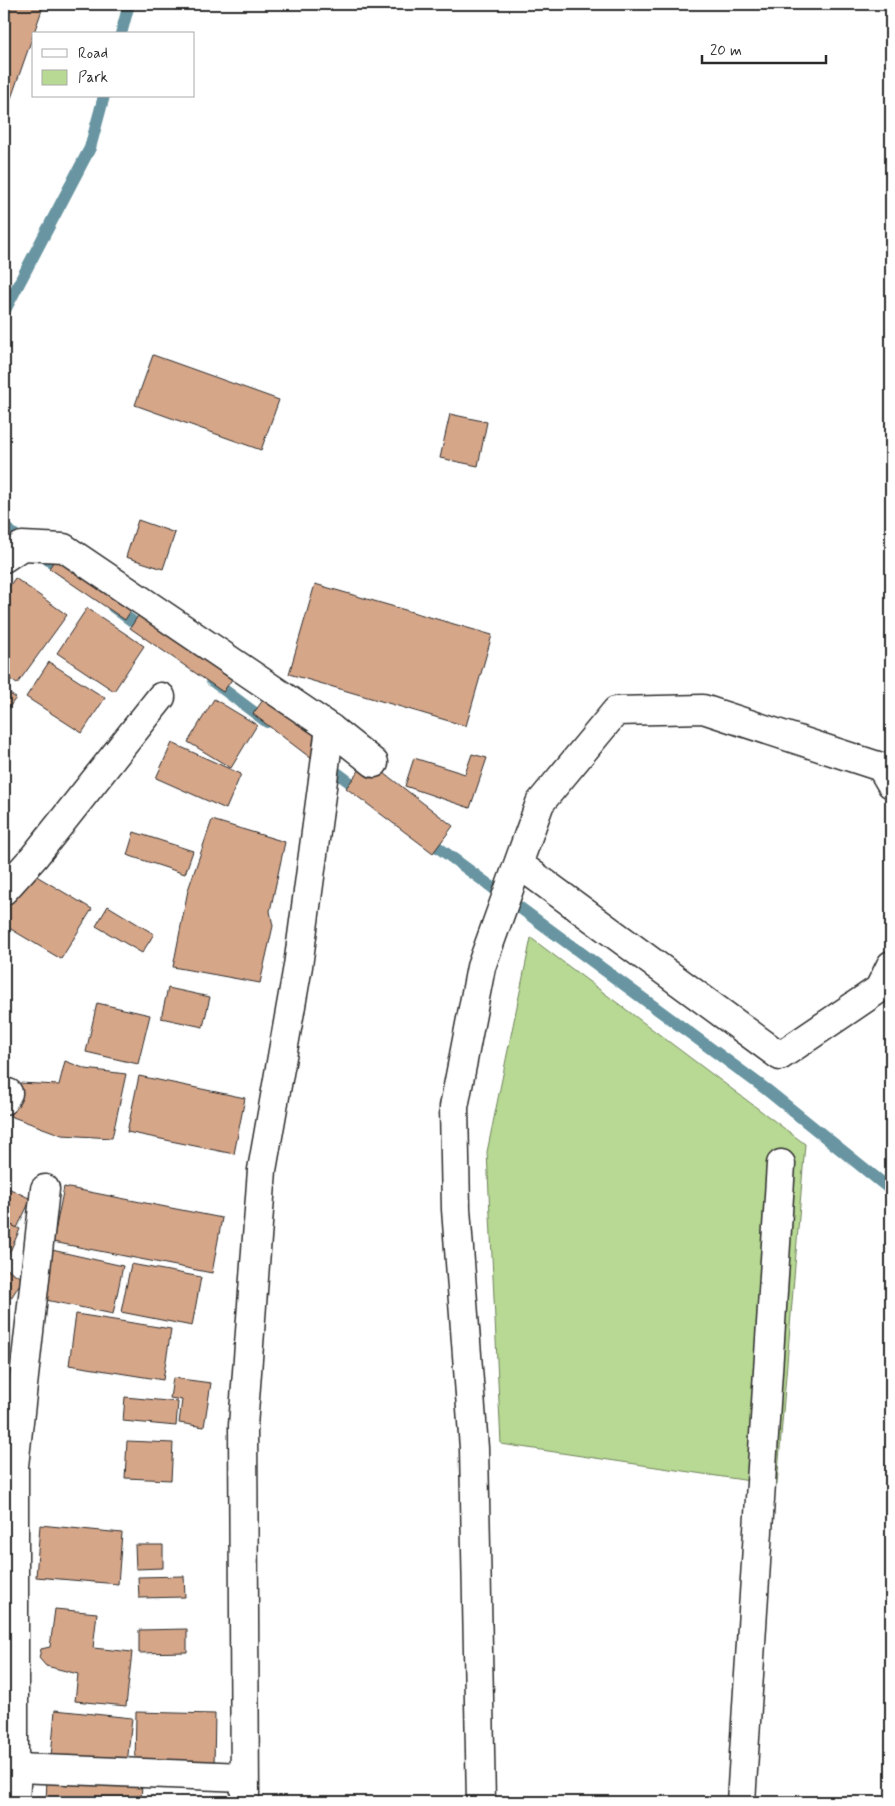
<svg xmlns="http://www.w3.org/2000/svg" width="895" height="1806" font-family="Mynerve,sans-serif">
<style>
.green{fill:#b7d993;stroke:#71825f}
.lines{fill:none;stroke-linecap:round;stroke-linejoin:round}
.stream{stroke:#6895a1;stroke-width:12}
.building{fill:#d6a689;stroke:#2b2b2b}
.minor-casing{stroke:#2b2b2b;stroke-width:31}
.minor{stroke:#fff;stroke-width:28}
</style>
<rect width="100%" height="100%" fill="#fff"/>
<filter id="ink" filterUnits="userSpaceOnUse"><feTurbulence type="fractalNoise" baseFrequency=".02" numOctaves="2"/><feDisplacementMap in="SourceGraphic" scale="10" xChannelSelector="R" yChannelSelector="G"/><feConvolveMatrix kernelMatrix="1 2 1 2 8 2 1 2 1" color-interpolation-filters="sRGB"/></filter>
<g filter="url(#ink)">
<!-- green -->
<path class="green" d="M 531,938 L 805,1144 L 777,1485 L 501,1444 L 487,1152 Z"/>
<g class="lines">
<!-- stream -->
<g class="stream">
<path d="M 121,34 L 129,4"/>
<path d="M 4,312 L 90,148 L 104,96"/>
<path d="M 4,527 L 66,573"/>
<path d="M 113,607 L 147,632"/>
<path d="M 211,680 L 267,722"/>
<path d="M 324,763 L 364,793"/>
<path d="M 424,837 L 767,1090 L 891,1190"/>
</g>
</g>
<!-- building -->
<g class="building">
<path d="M 4,4 L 44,4 L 9,104 L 4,102 Z"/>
<path d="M 153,355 L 279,400 L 261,450 L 135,405 Z"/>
<path d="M 450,414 L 487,422 L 478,466 L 440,458 Z"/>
<path d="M 138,520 L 175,533 L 163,569 L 126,557 Z"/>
<path d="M 62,550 L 137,601 L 125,620 L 49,568 Z"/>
<path d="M 15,578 L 67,615 L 17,684 L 4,675 L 4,594 Z"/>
<path d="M 315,584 L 492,635 L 466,726 L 289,674 Z"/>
<path d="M 144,607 L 238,671 L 223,692 L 130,628 Z"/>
<path d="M 87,608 L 144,646 L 114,691 L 57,653 Z"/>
<path d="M 49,662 L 105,698 L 82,733 L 26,697 Z"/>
<path d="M 4,690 L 16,698 L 4,714 Z"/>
<path d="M 268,693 L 328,738 L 312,759 L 253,714 Z"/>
<path d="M 214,699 L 257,725 L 231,768 L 188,742 Z"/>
<path d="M 172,743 L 241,774 L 226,809 L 156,778 Z"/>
<path d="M 472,754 L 487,758 L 470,808 L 405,786 L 414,758 L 465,774 Z"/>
<path d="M 367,760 L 453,826 L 433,853 L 346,788 Z"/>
<path d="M 212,820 L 285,842 L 270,911 L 273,926 L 260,983 L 173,967 L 188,890 Z"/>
<path d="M 134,832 L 193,851 L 185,874 L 127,855 Z"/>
<path d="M 28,871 L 92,909 L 61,959 L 4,925 L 4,910 Z"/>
<path d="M 108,906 L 154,934 L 142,953 L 96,926 Z"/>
<path d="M 168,988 L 210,997 L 203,1027 L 161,1018 Z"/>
<path d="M 97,1003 L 150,1015 L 138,1064 L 86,1052 Z"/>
<path d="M 65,1061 L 86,1069 L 126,1074 L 112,1138 L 62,1135 L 10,1116 L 19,1083 L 59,1085 Z"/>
<path d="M 139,1076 L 245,1098 L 234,1154 L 127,1132 Z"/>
<path d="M 4,1186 L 31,1199 L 17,1228 L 4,1221 Z"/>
<path d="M 64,1187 L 222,1218 L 212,1273 L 53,1242 Z"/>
<path d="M 4,1222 L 20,1229 L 8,1256 L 4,1255 Z"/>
<path d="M 52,1250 L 123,1266 L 113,1314 L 41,1299 Z"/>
<path d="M 131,1264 L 201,1277 L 192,1326 L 121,1312 Z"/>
<path d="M 4,1267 L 23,1279 L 11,1298 L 4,1293 Z"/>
<path d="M 76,1314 L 171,1329 L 163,1380 L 69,1365 Z"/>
<path d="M 173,1378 L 211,1383 L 204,1427 L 179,1423 L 182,1400 L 170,1398 Z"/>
<path d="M 125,1397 L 178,1402 L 176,1426 L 123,1421 Z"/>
<path d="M 127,1441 L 173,1443 L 171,1480 L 125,1478 Z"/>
<path d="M 40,1525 L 122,1533 L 118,1584 L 36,1577 Z"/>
<path d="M 135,1545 L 163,1545 L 163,1568 L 136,1569 Z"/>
<path d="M 184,1576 L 185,1597 L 139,1598 L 138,1577 Z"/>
<path d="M 55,1609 L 97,1613 L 93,1648 L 132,1652 L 126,1706 L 75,1701 L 78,1674 L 46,1666 L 39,1658 L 41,1649 L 50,1647 Z"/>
<path d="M 187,1629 L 187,1652 L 139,1653 L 139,1630 Z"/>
<path d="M 55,1710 L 132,1718 L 127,1764 L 51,1757 Z"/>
<path d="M 136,1712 L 215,1714 L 214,1767 L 135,1766 Z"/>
<path d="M 47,1778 L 142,1784 L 141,1802 L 46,1802 Z"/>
</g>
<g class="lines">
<defs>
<g id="minor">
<path d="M 4,558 L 22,546 L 64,548 L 330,728 L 374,763"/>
<path d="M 520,865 L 780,1056 L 879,989 L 891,965"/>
<path d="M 4,890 L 34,857 L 161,697"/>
<path d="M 4,1100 L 8,1093"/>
<path d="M 17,1768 L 244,1777"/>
<path d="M 15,1802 L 17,1768 L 14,1755 L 14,1466 L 45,1189"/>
<path d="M 245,1802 L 243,1426 L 262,1170 L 298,966 L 330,728"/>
<path d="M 481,1802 L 474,1448 L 456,1209 L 454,1107 L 481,967 L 540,803 L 616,711 L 703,709 L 881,767 L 891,784"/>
<path d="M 741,1802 L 781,1164"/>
</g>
</defs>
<!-- minor casing -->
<use href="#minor" class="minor-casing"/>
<!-- minor -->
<use href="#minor" class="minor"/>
</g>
</g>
<!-- margin -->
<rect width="895" height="1806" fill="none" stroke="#fff" stroke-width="20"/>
<rect x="10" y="10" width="875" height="1786" fill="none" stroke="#2b2b2b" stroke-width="2" filter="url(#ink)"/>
<!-- legend -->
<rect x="32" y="32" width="162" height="65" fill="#ffffff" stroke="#aaaaaa"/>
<rect x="42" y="49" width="25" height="8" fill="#ffffff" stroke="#aaaaaa"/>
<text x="78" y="58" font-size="15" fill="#2b2b2b">Road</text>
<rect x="42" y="70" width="25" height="15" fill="#b7d993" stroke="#aaaaaa"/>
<text x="78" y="82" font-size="15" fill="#2b2b2b">Park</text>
<!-- scale -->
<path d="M702 55v8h124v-8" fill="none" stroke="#2b2b2b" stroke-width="2.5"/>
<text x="710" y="55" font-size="15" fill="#2b2b2b" stroke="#ffffff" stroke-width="4" paint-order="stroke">20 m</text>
</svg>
